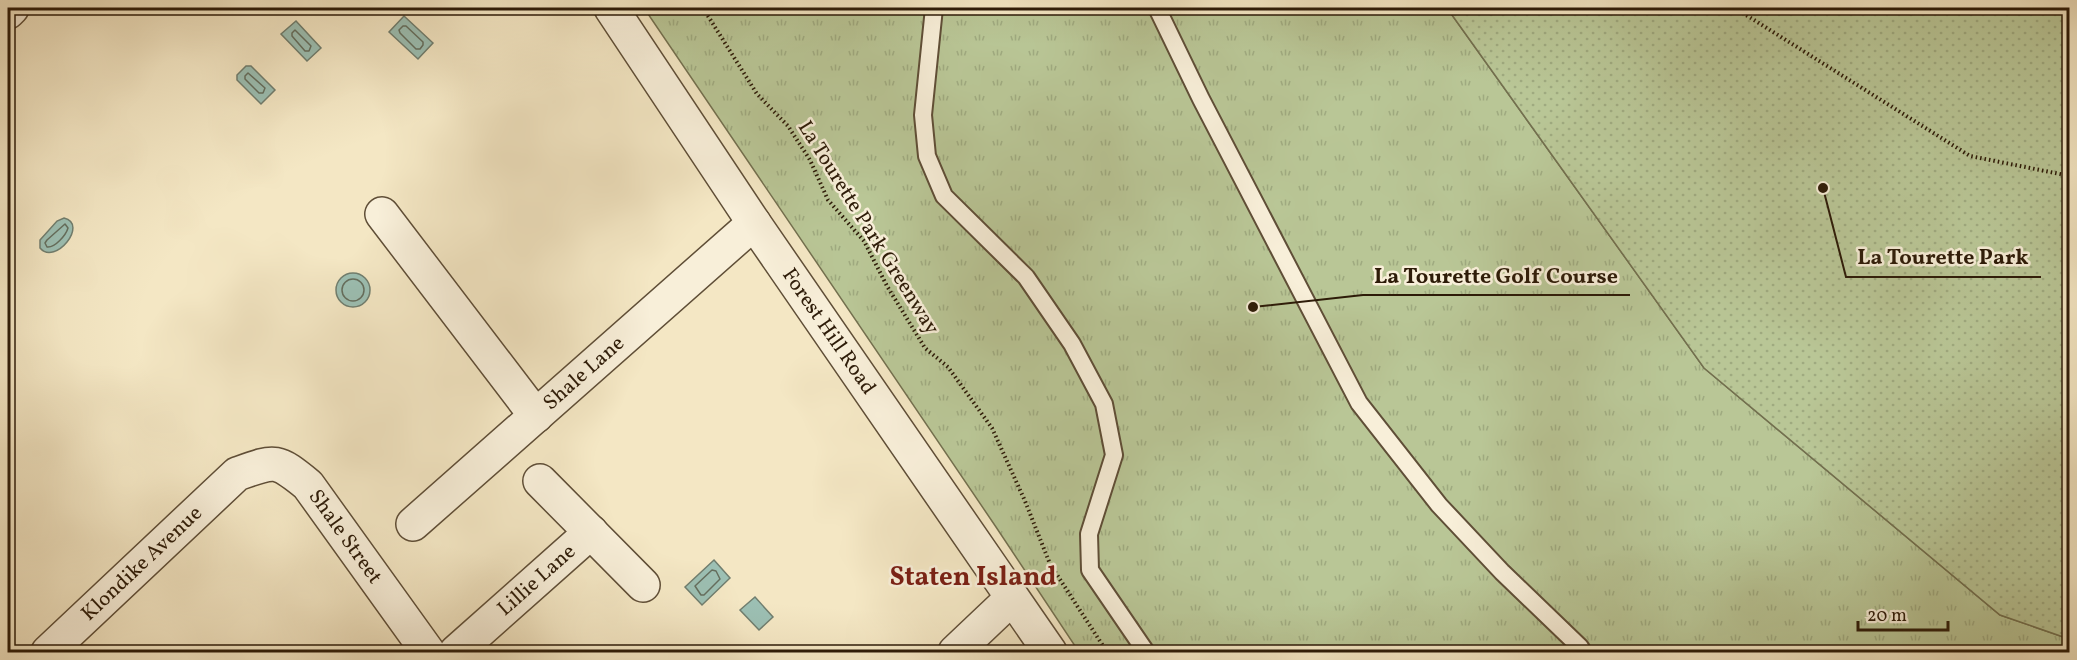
<svg xmlns="http://www.w3.org/2000/svg" width="2077" height="660" font-family="Vollkorn,serif">
<style>
.grass{fill:url(#grass-tufts);stroke:#73704f;stroke-width:1.5}
.park{fill:url(#park-dots);stroke:#73704f;stroke-width:1.5}
.water{fill:#9cc0b4;stroke:#707e6f;stroke-width:1.5}
.lines{fill:none;stroke-linecap:round;stroke-linejoin:round}
.shore{stroke:#646e5e;stroke-width:1.5}
.service-casing{stroke:#5f4e37;stroke-width:20}
.minor-casing{stroke:#5f4e37;stroke-width:36}
.tertiary-casing{stroke:#5f4e37;stroke-width:36}
.path{stroke:#2d1b08;stroke-width:4;stroke-dasharray:1.5 3;stroke-linecap:butt}
.service{stroke:#f8efd9;stroke-width:16}
.minor{stroke:#f8efd9;stroke-width:33}
.tertiary{stroke:#f8efd9;stroke-width:33}
.labels{text-anchor:middle;dominant-baseline:central;stroke-width:5;stroke-linejoin:round;paint-order:stroke}
.street-label{font-size:21px;fill:#2d1b08;stroke:#f8efd9}
.district-label{font-size:27px;font-weight:bold;fill:#7a1f14;stroke:#f8efd9}
.leader{fill:none;stroke:#2d1b08;stroke-width:2}
.callout-dot{fill:#2d1b08;stroke:#f8efd9;stroke-width:2}
.callout-label{font-size:22px;text-anchor:middle;font-weight:bold;fill:#2d1b08;stroke:#f8efd9;stroke-width:5;stroke-linejoin:round;paint-order:stroke}
</style>
<defs>
<pattern id="grass-tufts" width="24" height="20" patternUnits="userSpaceOnUse" patternTransform="scale(1.5)"><rect width="24" height="20" fill="#b9c696"/><path d="M3 7l-1-3M5 7V3M7 7l1-3M15 17l-1-3M17 17v-4M19 17l1-3" fill="none" stroke="#9faa80"/></pattern>
<pattern id="park-dots" width="8" height="8" patternUnits="userSpaceOnUse" patternTransform="scale(1.5)"><rect width="8" height="8" fill="#b9c696"/><path d="M2 2h.1M6 6h.1" fill="none" stroke="#9faa80" stroke-width="1.8" stroke-linecap="round"/></pattern>
</defs>
<rect width="100%" height="100%" fill="#f4e7c4"/>
<filter id="stains"><feTurbulence type="fractalNoise" baseFrequency=".00333" numOctaves="4"/><feColorMatrix values="0 0 0 0 .2 0 0 0 0 .09 0 0 0 0 .02 0 0 0 .5 -.17"/></filter>
<radialGradient id="worn" r=".72"><stop offset=".6" stop-color="#630" stop-opacity="0"/><stop offset="1" stop-color="#630" stop-opacity=".3"/></radialGradient>
<!-- grass -->
<path class="grass" d="M 644,8 L 1447,8 L 1704,368 L 2000,615 L 2069,639 L 2069,652 L 1079,652 L 996,527 Z"/>
<!-- park -->
<path class="park" d="M 1447,8 L 2069,8 L 2069,639 L 2000,615 L 1704,368 Z"/>
<!-- water -->
<g class="water">
<path d="M 404,16 L 433,43 L 418,59 L 389,32 Z"/>
<path d="M 296,21 L 321,48 L 307,61 L 281,34 Z"/>
<path d="M 246,66 L 251,66 L 275,90 L 261,104 L 237,80 L 237,75 Z"/>
<path d="M 64,218 C 89,224 55,266 40,248 L 40,240 L 57,221 Z"/>
<circle cx="353" cy="290" r="17"/>
<path d="M 714,560 L 730,578 L 702,605 L 685,587 Z"/>
<path d="M 755,597 L 773,617 L 759,630 L 740,610 Z"/>
</g>
<g class="lines">
<!-- shore -->
<g class="shore">
<path d="M 403,26 L 406,26 L 423,42 L 423,45 L 420,49 L 416,49 L 400,33 L 399,30 Z"/>
<path d="M 295,30 L 311,46 L 309,51 L 305,51 L 292,36 L 292,33 Z"/>
<path d="M 248,73 L 265,88 L 263,93 L 259,93 L 245,79 L 245,76 Z"/>
<path d="M 65,224 L 68,228 C 66,235 55,248 47,247 L 45,243 L 47,240 Z"/>
<circle cx="353" cy="290" r="11"/>
<path d="M 712,570 L 716,571 L 720,579 L 704,595 L 701,595 L 695,586 Z"/>
</g>
<defs>
<g id="service">
<path d="M 934,8 L 923,115 L 927,156 L 944,196 L 1026,277 L 1072,344 L 1104,404 L 1114,455 L 1089,534 L 1090,570 L 1146,652"/>
<path d="M 1157,8 L 1201,99 L 1359,403 L 1439,505 L 1502,572 L 1580,647 L 1583,652"/>
</g>
<g id="minor">
<path d="M 382,214 L 536,416"/>
<path d="M 540,481 L 643,585"/>
<path id="s1" d="M 413,524 L 754,223"/>
<path id="s2" d="M 48,652 L 237,474 C 276,460 276,459 308,485 L 428,652"/>
<path id="s3" d="M 456,652 L 591,532"/>
<path d="M 955,652 L 1012,598"/>
</g>
<g id="tertiary">
<path id="s4" d="M 611,8 L 754,223 L 1050,652"/>
<path d="M 8,12 L 12,8"/>
</g>
</defs>
<!-- service casing -->
<use href="#service" class="service-casing"/>
<!-- minor casing -->
<use href="#minor" class="minor-casing"/>
<!-- tertiary casing -->
<use href="#tertiary" class="tertiary-casing"/>
<!-- path -->
<g class="path">
<path d="M 703,8 L 757,94 L 788,126 L 810,160 L 828,200 L 864,241 L 887,286 L 925,348 L 948,367 L 992,428 L 1025,501 L 1050,564 L 1107,652"/>
<path d="M 1735,8 L 1970,156 L 2070,176"/>
</g>
<!-- service -->
<use href="#service" class="service"/>
<!-- minor -->
<use href="#minor" class="minor"/>
<!-- tertiary -->
<use href="#tertiary" class="tertiary"/>
</g>
<g class="labels">
<!-- street labels -->
<g class="street-label">
<text transform="translate(868 228) rotate(58)">La Tourette Park Greenway</text>
<text stroke="none"><textPath href="#s4" startOffset="390">Forest Hill Road</textPath></text>
<text stroke="none"><textPath href="#s1" startOffset="228">Shale Lane</textPath></text>
<text stroke="none"><textPath href="#s2" startOffset="402">Shale Street</textPath></text>
<text stroke="none"><textPath href="#s2" startOffset="129">Klondike Avenue</textPath></text>
<text stroke="none"><textPath href="#s3" startOffset="108">Lillie Lane</textPath></text>
</g>
<!-- district labels -->
<g class="district-label">
<text x="973" y="578">Staten Island</text>
</g>
</g>
<!-- callouts -->
<path class="leader" d="M1823 188L1846 277H2041M1253 307L1363 295H1630"/>
<g class="callout-dot">
<circle cx="1823" cy="188" r="6"/>
<circle cx="1253" cy="307" r="6"/>
</g>
<g class="callout-label">
<text x="1943" y="264">La Tourette Park</text>
<text x="1496" y="283">La Tourette Golf Course</text>
</g>
<!-- margin -->
<rect width="2077" height="660" fill="none" stroke="#f4e7c4" stroke-width="30"/>
<rect x="9" y="9" width="2059" height="642" fill="none" stroke="#2d1b08" stroke-width="3"/>
<rect x="15" y="15" width="2047" height="630" fill="none" stroke="#2d1b08" stroke-width="1.5"/>
<!-- scale -->
<path d="M1858 621v9h90v-9" fill="none" stroke="#2d1b08" stroke-width="3"/>
<text x="1867" y="621" font-size="18" fill="#2d1b08" stroke="#f8efd9" stroke-width="4.5" paint-order="stroke">20 m</text>
<rect width="100%" height="100%" filter="url(#stains)"/>
<rect width="100%" height="100%" fill="url(#worn)"/>
</svg>
